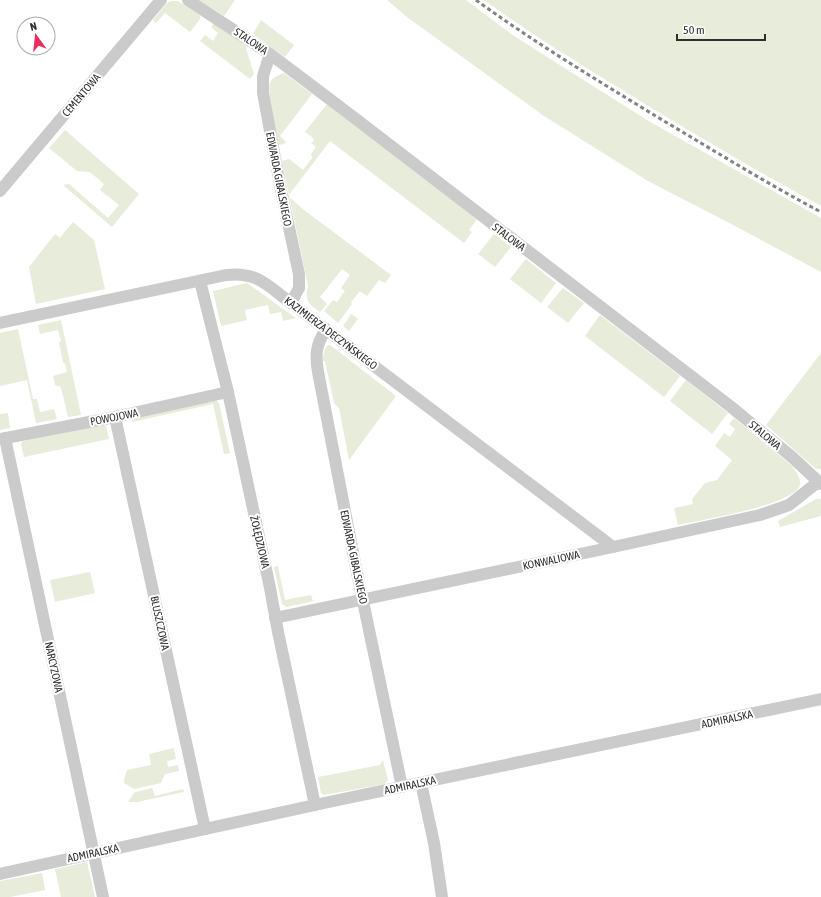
<svg xmlns="http://www.w3.org/2000/svg" width="821" height="897" font-family="'Asap Condensed',sans-serif">
<style>
.green{fill:#e7ecdb}
.lines{fill:none;stroke-linecap:round;stroke-linejoin:round}
.minor{stroke:#cbcbcb;stroke-width:12}
.rail{stroke:#838383;stroke-width:3;stroke-dasharray:4 3;stroke-linecap:butt}
.labels{text-anchor:middle;dominant-baseline:central;stroke-width:4;stroke-linejoin:round;paint-order:stroke}
.street-label{font-size:11px;fill:#2e2e2e;stroke:#fff}
</style>
<rect width="100%" height="100%" fill="#fff"/>
<!-- green -->
<g class="green">
<path d="M 199,0 L 235,0 L 224,16 Z"/>
<path d="M 387,0 L 466,0 L 514,36 L 647,120 L 821,218 L 821,272 L 737,227 L 648,181 L 544,116 L 407,17 Z"/>
<path d="M 484,0 L 821,0 L 821,206 C 757,171 694,134 632,96 C 582,65 532,35 484,0 Z"/>
<path d="M 172,1 L 178,1 L 200,15 L 200,19 L 190,32 L 165,13 L 156,23 L 153,20 L 168,2 Z"/>
<path d="M 261,20 L 294,45 L 285,57 L 253,34 Z"/>
<path d="M 214,23 L 239,39 L 245,45 L 254,74 L 250,79 L 200,41 L 205,35 L 213,41 L 218,33 L 211,27 Z"/>
<path d="M 284,73 L 312,94 L 280,136 L 286,142 L 284,144 L 279,145 C 276,133 267,94 270,83 C 272,77 279,75 284,73 Z"/>
<path d="M 327,104 L 477,219 L 469,230 L 472,232 L 464,243 L 330,141 L 288,196 L 304,210 L 391,275 L 385,283 L 379,280 L 367,296 L 360,291 L 351,302 L 352,304 L 338,323 L 324,311 L 333,300 L 337,302 L 345,291 L 341,288 L 350,275 L 342,269 L 320,297 L 327,304 L 320,312 C 308,303 305,302 308,286 L 282,161 L 289,159 L 303,170 L 312,158 L 311,154 L 316,147 L 311,143 L 314,140 L 312,137 L 305,132 Z"/>
<path d="M 65,130 L 139,194 L 112,227 L 63,185 L 69,184 L 108,218 L 119,205 L 100,190 L 104,184 L 90,172 L 77,171 L 49,148 Z"/>
<path d="M 73,222 L 94,240 L 105,289 L 36,304 L 29,267 L 55,234 L 60,238 Z"/>
<path d="M 494,234 L 511,247 L 495,267 L 478,254 Z"/>
<path d="M 526,259 L 556,283 L 541,303 L 510,279 Z"/>
<path d="M 247,283 L 296,318 L 283,321 L 281,312 L 270,314 L 268,305 L 245,310 L 247,320 L 221,326 L 213,291 Z"/>
<path d="M 563,288 L 584,303 L 568,323 L 547,307 Z"/>
<path d="M 351,314 L 358,319 L 349,331 L 343,326 Z"/>
<path d="M 600,315 L 680,376 L 664,397 L 585,336 Z"/>
<path d="M 61,320 L 81,415 L 68,417 L 61,387 L 55,385 L 53,376 L 67,372 L 65,363 L 63,363 L 59,342 L 61,341 L 58,330 L 40,334 L 38,325 Z"/>
<path d="M 18,329 L 33,399 L 37,399 L 40,412 L 54,409 L 57,419 L 36,423 L 27,380 L 0,386 L 0,333 Z"/>
<path d="M 328,345 L 330,345 L 396,396 L 349,460 L 339,408 L 334,403 L 325,361 L 322,361 L 325,349 Z"/>
<path d="M 821,353 L 821,469 L 816,469 L 766,425 Z"/>
<path d="M 686,380 L 728,413 L 712,434 L 670,401 Z"/>
<path d="M 216,400 L 219,403 L 230,453 L 224,454 L 213,404 L 132,422 L 133,418 Z"/>
<path d="M 8,413 L 10,428 L 0,430 L 0,414 Z"/>
<path d="M 734,418 L 791,465 C 796,471 803,480 799,487 C 788,506 701,520 678,525 L 674,508 L 693,504 L 692,499 L 705,483 L 717,480 L 732,460 L 715,446 L 724,433 L 730,437 L 735,429 L 729,424 Z"/>
<path d="M 103,424 L 106,426 L 109,439 L 24,457 L 21,444 L 23,441 Z"/>
<path d="M 816,499 L 821,499 L 821,516 L 780,527 L 778,521 Z"/>
<path d="M 278,566 L 285,600 L 311,595 L 313,601 L 287,607 L 282,604 L 274,567 Z"/>
<path d="M 90,572 L 95,593 L 55,602 L 50,580 Z"/>
<path d="M 174,748 L 176,759 L 167,761 L 168,767 L 178,765 L 179,771 L 165,774 L 161,783 L 134,789 L 124,783 L 124,780 L 127,770 L 151,765 L 149,754 Z"/>
<path d="M 383,760 L 388,780 L 385,784 L 324,795 L 321,793 L 318,777 L 380,765 Z"/>
<path d="M 152,788 L 155,796 L 183,789 L 184,792 L 137,802 L 128,802 L 135,792 Z"/>
<path d="M 87,862 L 95,897 L 61,897 L 55,869 Z"/>
<path d="M 42,873 L 45,890 L 10,897 L 0,897 L 0,881 Z"/>
</g>
<g class="lines">
<!-- minor -->
<g class="minor">
<path d="M 188,0 L 270,54 L 352,116 L 730,406 L 792,457 L 821,484"/>
<path d="M 270,54 L 263,76 L 263,93 L 281,190 L 299,274 L 299,288 L 291,303"/>
<path d="M 0,191 L 161,0"/>
<path d="M 200,281 L 228,392 L 270,588 L 278,632 L 315,805"/>
<path d="M 0,323 L 226,275 C 257,271 268,286 291,303 L 613,547"/>
<path d="M 326,329 C 316,345 315,354 318,372 L 355,563 L 402,787"/>
<path d="M 115,417 L 205,829"/>
<path d="M 5,438 L 103,897"/>
<path d="M 0,439 L 115,417 L 228,392"/>
<path d="M 275,618 L 613,547 L 760,515 L 789,505 L 818,482"/>
<path d="M 421,783 L 434,843 L 442,897"/>
<path d="M 0,874 L 324,803 L 821,699"/>
</g>
<!-- rail -->
<path class="rail" d="M 476,0 C 535,43 597,80 659,118 C 713,150 766,183 821,212"/>
</g>
<g class="labels">
<!-- street labels -->
<g class="street-label">
<text transform="translate(251 41) rotate(34)">STALOWA</text>
<text transform="translate(81 95) rotate(-50)">CEMENTOWA</text>
<text transform="translate(279 179) rotate(79)">EDWARDA GIBALSKIEGO</text>
<text transform="translate(509 237) rotate(37)">STALOWA</text>
<text transform="translate(331 333) rotate(37)">KAZIMIERZA DECZYŃSKIEGO</text>
<text transform="translate(114 417) rotate(-11)">POWOJOWA</text>
<text transform="translate(765 435) rotate(40)">STALOWA</text>
<text transform="translate(260 542) rotate(77)">ŻOŁĘDZIOWA</text>
<text transform="translate(354 557) rotate(78)">EDWARDA GIBALSKIEGO</text>
<text transform="translate(551 560) rotate(-12)">KONWALIOWA</text>
<text transform="translate(160 623) rotate(78)">BLUSZCZOWA</text>
<text transform="translate(54 667) rotate(78)">NARCYZOWA</text>
<text transform="translate(727 719) rotate(-12)">ADMIRALSKA</text>
<text transform="translate(410 785) rotate(-12)">ADMIRALSKA</text>
<text transform="translate(93 853) rotate(-12)">ADMIRALSKA</text>
</g>
</g>
<!-- north arrow -->
<g transform="translate(36 36) rotate(345)"><circle r="19" fill="#ffffff" stroke="#ababab"/>
<path d="M0-3L7 15L0 10L-7 15Z" fill="#e72e5c"/>
<text y="-6" font-size="11" font-weight="bold" text-anchor="middle" fill="#2e2e2e">N</text>
</g>
<!-- scale -->
<path d="M677 34v6h88v-6" fill="none" stroke="#2e2e2e" stroke-width="2"/>
<text x="683" y="34" font-size="12" fill="#2e2e2e" stroke="#ffffff" stroke-width="3" paint-order="stroke">50 m</text>
</svg>
